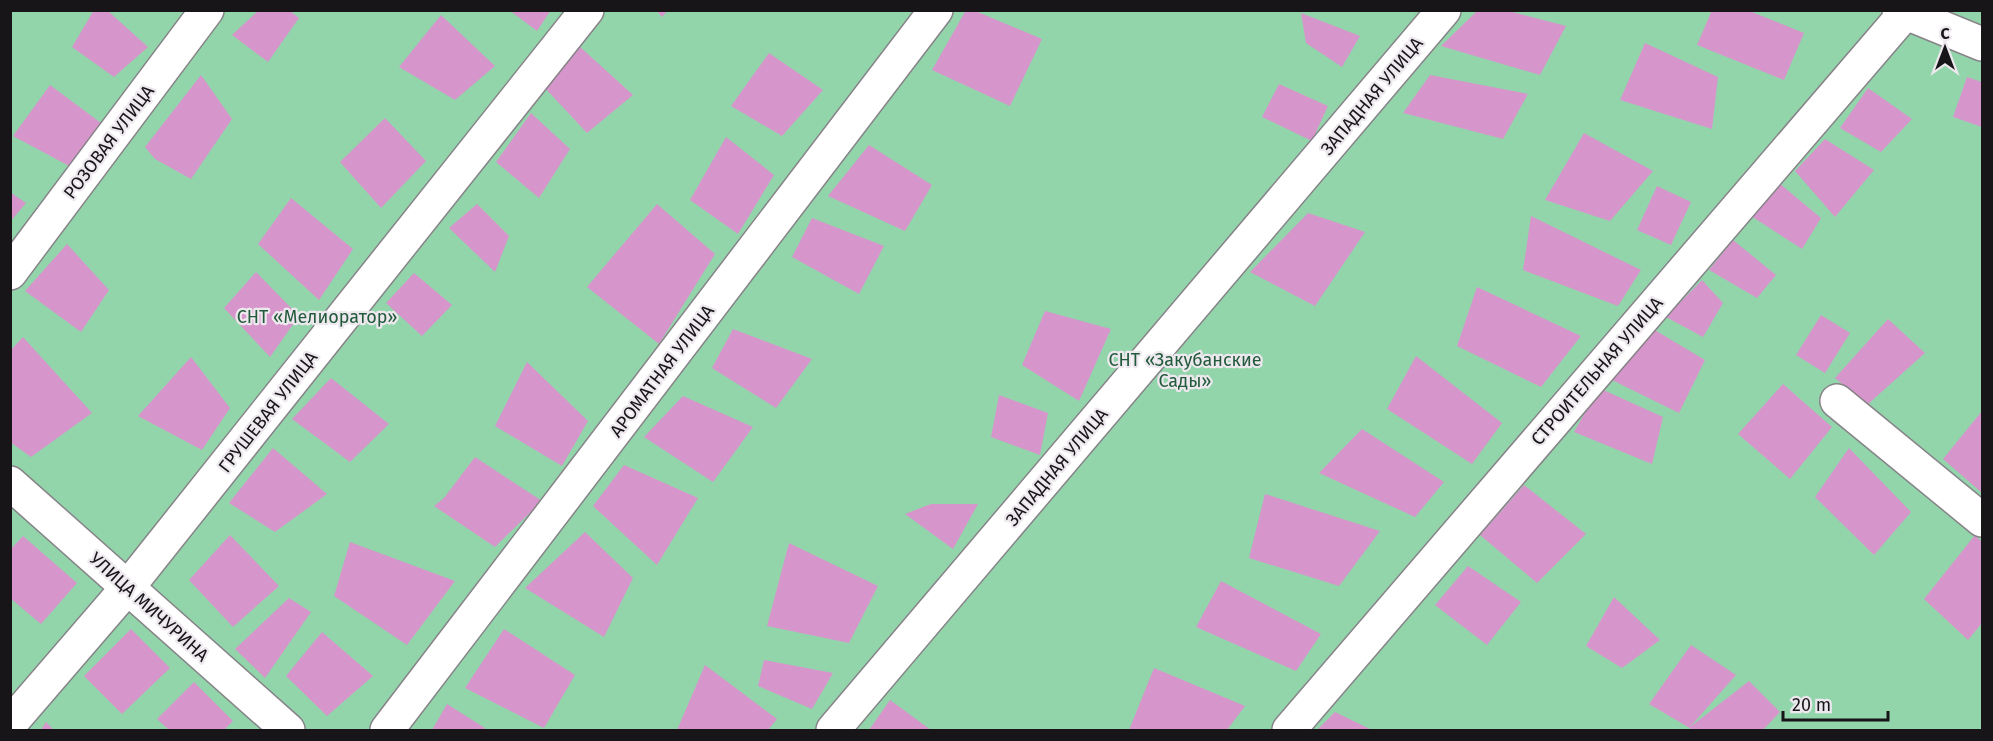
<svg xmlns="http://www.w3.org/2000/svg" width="1993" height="741" font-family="'Fira Sans',sans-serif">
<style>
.green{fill:#92d5ab}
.building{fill:#d796cb}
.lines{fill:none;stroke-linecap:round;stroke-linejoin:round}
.minor-casing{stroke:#878388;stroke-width:36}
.minor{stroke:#fff;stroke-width:33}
.labels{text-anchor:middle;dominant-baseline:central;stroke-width:4.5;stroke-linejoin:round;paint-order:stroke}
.street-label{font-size:18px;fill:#171518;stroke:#ede8ee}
.park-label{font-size:18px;fill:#225b3c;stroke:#ede8ee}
</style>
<rect width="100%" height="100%" fill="#ede8ee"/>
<!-- green -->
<path class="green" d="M 10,11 L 1982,11 L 1982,730 L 11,730 Z"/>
<!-- building -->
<g class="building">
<path d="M 94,10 L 107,10 L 148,47 L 114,77 L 72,47 Z"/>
<path d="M 259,10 L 289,10 L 299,18 L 268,62 L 232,35 Z"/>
<path d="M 509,10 L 551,10 L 537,31 Z"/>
<path d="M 656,10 L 668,10 L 662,17 Z"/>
<path d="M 966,10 L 973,10 L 1042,39 L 1010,106 L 932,70 Z"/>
<path d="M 1478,10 L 1505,10 L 1566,26 L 1540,75 L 1441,46 Z"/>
<path d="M 1712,10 L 1747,10 L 1804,33 L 1784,80 L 1697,45 Z"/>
<path d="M 1301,13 L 1360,36 L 1342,67 L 1306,43 Z"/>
<path d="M 441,15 L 495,66 L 455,100 L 399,67 Z"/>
<path d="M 1645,43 L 1718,77 L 1712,129 L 1620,100 Z"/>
<path d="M 578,45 L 633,95 L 587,133 L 544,87 Z"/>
<path d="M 769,53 L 823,90 L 782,136 L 731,106 Z"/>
<path d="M 201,75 L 232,119 L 191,179 L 155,159 L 145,147 Z"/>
<path d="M 1430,75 L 1528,94 L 1503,139 L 1403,113 Z"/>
<path d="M 1967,77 L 1982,82 L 1982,127 L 1953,117 Z"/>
<path d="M 1279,84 L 1328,106 L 1312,141 L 1262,117 Z"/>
<path d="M 50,85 L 109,129 L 71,167 L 13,136 Z"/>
<path d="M 1868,88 L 1912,119 L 1881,152 L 1840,128 Z"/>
<path d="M 531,113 L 570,149 L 539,198 L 496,162 Z"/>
<path d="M 385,118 L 426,161 L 381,208 L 340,162 Z"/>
<path d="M 1584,133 L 1653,171 L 1610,221 L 1545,200 Z"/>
<path d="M 726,137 L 774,175 L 738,234 L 690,200 Z"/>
<path d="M 1825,139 L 1874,170 L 1835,217 L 1795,171 Z"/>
<path d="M 869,145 L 932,185 L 905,231 L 828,196 Z"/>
<path d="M 1779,183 L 1821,218 L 1802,249 L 1751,216 Z"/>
<path d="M 1657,186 L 1691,202 L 1671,245 L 1637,230 Z"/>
<path d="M 10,192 L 26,203 L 10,222 Z"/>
<path d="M 291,198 L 353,249 L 319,300 L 258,244 Z"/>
<path d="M 477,204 L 509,236 L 495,272 L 449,228 Z"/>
<path d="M 657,204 L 715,254 L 659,344 L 587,287 Z"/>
<path d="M 1308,213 L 1365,232 L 1315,306 L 1250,272 Z"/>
<path d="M 1531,216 L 1641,270 L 1618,306 L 1523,270 Z"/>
<path d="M 812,218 L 884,246 L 859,294 L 792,257 Z"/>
<path d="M 1733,240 L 1776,275 L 1757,298 L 1709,270 Z"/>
<path d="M 67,244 L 109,290 L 81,332 L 25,291 Z"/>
<path d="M 256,272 L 299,316 L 270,357 L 224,308 Z"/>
<path d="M 414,273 L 452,305 L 422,336 L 386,303 Z"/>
<path d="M 1702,280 L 1723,303 L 1703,337 L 1666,317 Z"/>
<path d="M 1477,287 L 1581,336 L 1541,387 L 1457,346 Z"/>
<path d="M 1045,311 L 1111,329 L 1079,401 L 1022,365 Z"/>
<path d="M 1821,315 L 1850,333 L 1825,373 L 1796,355 Z"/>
<path d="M 1888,319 L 1925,353 L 1867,405 L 1835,378 Z"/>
<path d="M 733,329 L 812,359 L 776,408 L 712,368 Z"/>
<path d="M 1653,329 L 1705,360 L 1679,413 L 1612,380 Z"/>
<path d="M 23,337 L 92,413 L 31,457 L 10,442 L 10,351 Z"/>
<path d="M 1416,356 L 1502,423 L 1472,464 L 1387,409 Z"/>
<path d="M 191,357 L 230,408 L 202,450 L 138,416 Z"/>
<path d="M 527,362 L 588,421 L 562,466 L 495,426 Z"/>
<path d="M 331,378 L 389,424 L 350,462 L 292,419 Z"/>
<path d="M 1783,384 L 1832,427 L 1790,479 L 1738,434 Z"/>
<path d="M 1599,388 L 1663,417 L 1652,464 L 1574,432 Z"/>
<path d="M 999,395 L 1048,413 L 1040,455 L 991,437 Z"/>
<path d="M 683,396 L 753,427 L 713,482 L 644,437 Z"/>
<path d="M 1982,411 L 1982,493 L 1943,459 Z"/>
<path d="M 1362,429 L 1444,482 L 1415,517 L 1319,473 Z"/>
<path d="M 273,448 L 327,494 L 275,532 L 229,503 Z"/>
<path d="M 1849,448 L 1911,512 L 1874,555 L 1815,497 Z"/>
<path d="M 475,457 L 542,501 L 495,547 L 434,506 L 444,498 Z"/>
<path d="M 624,465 L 698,498 L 657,565 L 593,506 Z"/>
<path d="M 1524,485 L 1586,534 L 1537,583 L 1480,535 Z"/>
<path d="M 1265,494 L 1380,531 L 1339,586 L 1249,558 Z"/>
<path d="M 931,504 L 978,504 L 953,549 L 905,514 Z"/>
<path d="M 585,532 L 633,578 L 604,637 L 525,588 Z"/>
<path d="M 230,535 L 279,586 L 233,627 L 189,580 Z"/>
<path d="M 1975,535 L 1982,542 L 1982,623 L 1968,640 L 1924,599 Z"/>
<path d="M 23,536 L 77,583 L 41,624 L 10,598 L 10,550 Z"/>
<path d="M 350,542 L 455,581 L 407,645 L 334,596 Z"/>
<path d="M 789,543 L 878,586 L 849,643 L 767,626 Z"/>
<path d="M 1468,566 L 1521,602 L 1487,645 L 1435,605 Z"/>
<path d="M 1221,581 L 1321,634 L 1296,671 L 1196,627 Z"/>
<path d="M 1614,597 L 1660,640 L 1622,668 L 1586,646 Z"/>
<path d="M 289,598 L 311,612 L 265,678 L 235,649 Z"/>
<path d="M 131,629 L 170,668 L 122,714 L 84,676 Z"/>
<path d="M 504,629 L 575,675 L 544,728 L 465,688 Z"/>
<path d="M 322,632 L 373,676 L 327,716 L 286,676 Z"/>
<path d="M 1691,645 L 1736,675 L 1690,727 L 1749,681 L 1780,712 L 1763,730 L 1693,730 L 1649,704 Z"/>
<path d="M 764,660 L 833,673 L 812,709 L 758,686 Z"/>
<path d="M 705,665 L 777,719 L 768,730 L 677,730 Z"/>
<path d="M 1154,668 L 1245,706 L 1227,730 L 1129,730 Z"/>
<path d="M 194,682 L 233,721 L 224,730 L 169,730 L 157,719 Z"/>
<path d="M 890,700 L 931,730 L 869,730 Z"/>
<path d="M 447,704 L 485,728 L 484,730 L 432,730 Z"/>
<path d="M 1335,712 L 1372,730 L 1317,730 Z"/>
<path d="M 46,722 L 54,730 L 41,730 Z"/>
</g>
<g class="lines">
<defs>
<g id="minor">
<path d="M 1899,10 L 1982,44"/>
<path d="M 10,273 L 207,10"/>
<path d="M 1837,401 L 1982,520"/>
<path d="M 10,483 L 288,730"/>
<path d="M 10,724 L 128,587 L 587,10"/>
<path d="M 387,730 L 936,10"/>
<path d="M 833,730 L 1444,10"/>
<path d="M 1289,730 L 1906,12"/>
</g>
</defs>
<!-- minor casing -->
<use href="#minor" class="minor-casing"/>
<!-- minor -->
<use href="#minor" class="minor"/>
</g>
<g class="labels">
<!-- street labels -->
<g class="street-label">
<text transform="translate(1372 96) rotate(-50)">ЗАПАДНАЯ УЛИЦА</text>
<text transform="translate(109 142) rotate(-53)">РОЗОВАЯ УЛИЦА</text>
<text transform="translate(662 371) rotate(-53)">АРОМАТНАЯ УЛИЦА</text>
<text transform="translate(1597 371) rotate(-49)">СТРОИТЕЛЬНАЯ УЛИЦА</text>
<text transform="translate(268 412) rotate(-52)">ГРУШЕВАЯ УЛИЦА</text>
<text transform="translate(1057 467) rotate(-50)">ЗАПАДНАЯ УЛИЦА</text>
<text transform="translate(149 607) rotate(42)">УЛИЦА МИЧУРИНА</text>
</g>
<!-- park labels -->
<g class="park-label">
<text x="317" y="317">СНТ «Мелиоратор»</text>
<text x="1185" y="360">СНТ «Закубанские<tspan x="1185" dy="21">Сады»</tspan></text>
</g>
</g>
<!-- border -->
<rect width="1993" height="741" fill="none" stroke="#171518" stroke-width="24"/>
<!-- north arrow -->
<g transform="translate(1945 48)" stroke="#ede8ee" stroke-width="4.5" paint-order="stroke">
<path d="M0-4.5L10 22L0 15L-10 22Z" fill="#171518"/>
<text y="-9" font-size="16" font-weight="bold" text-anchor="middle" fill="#171518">С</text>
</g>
<!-- scale -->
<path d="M1783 711v9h105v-9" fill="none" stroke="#171518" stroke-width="3"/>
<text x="1792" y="711" font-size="18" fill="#171518" stroke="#ede8ee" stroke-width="4.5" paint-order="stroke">20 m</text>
</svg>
